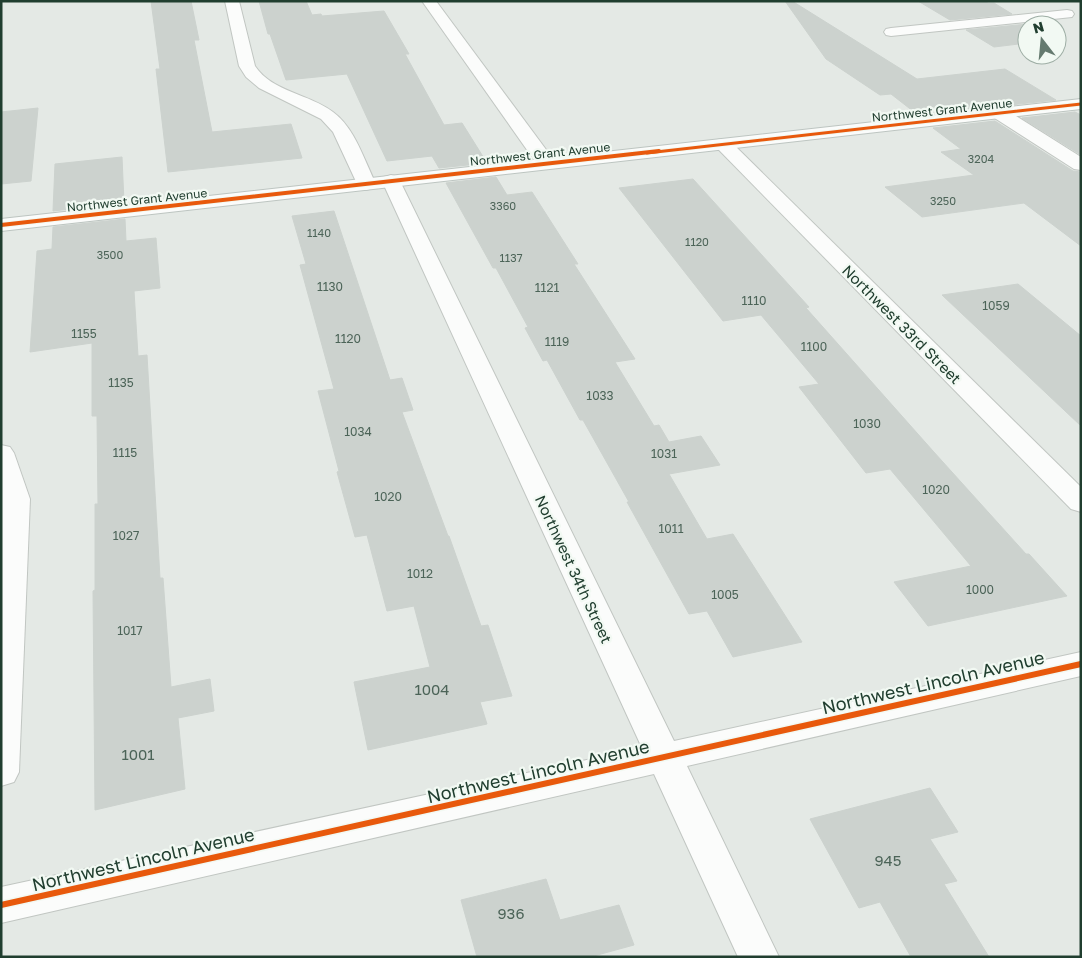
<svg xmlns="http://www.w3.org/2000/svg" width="1082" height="958" font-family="'Golos Text',sans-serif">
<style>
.building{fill:#ccd2ce;stroke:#ccd2ce}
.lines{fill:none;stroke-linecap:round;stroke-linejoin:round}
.street-casing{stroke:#c1c6c2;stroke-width:2}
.secondary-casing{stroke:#bdc5c1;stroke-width:2}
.street{fill:#fbfcfb;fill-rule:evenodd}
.secondary{fill:#fbfcfb;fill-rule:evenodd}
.cycleway-far2-casing{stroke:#f2f9f3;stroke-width:5}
.cycleway-far1-casing{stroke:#f2f9f3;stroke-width:6}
.cycleway-casing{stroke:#f2f9f3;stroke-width:9}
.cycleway-far2{stroke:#e8590c;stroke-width:3}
.cycleway-far1{stroke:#e8590c;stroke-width:4}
.cycleway{stroke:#e8590c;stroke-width:6}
.labels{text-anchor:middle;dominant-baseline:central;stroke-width:4.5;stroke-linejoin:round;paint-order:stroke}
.far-number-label{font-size:11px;fill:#4c6458}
.far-street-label{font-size:12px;fill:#203e2f;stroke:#f2f9f3}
.number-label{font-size:12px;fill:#4c6458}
.street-label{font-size:15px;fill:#203e2f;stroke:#f2f9f3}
.near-number-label{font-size:15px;fill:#4c6458}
.near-street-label{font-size:18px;fill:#203e2f;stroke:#f2f9f3}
</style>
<rect width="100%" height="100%" fill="#e4e9e5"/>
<!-- building -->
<g class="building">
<path d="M 151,1 L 191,1 L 199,40 L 194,40 L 212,132 L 291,124 L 302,158 L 168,172 L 156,69 L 160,69 Z"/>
<path d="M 259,1 L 306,1 L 312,15 L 321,14 L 322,16 L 384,11 L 409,54 L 405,54 L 444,125 L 462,123 L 487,163 L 439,168 L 432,156 L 387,161 L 347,74 L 286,80 L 270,34 L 268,34 Z"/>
<path d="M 785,1 L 792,1 L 917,79 L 1005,69 L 1056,100 L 918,115 L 891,94 L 880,95 L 826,59 Z"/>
<path d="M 918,1 L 984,1 L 988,3 L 994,3 L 1012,14 L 950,20 Z"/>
<path d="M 1028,24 L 1030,25 L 1027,25 L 1027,43 L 994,47 L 966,30 Z"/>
<path d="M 38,108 L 31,181 L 1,184 L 1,112 Z"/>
<path d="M 1075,112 L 1081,115 L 1081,155 L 1022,118 Z"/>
<path d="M 995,121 L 1073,171 L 1081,172 L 1081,246 L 1024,203 L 922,217 L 885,187 L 974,175 L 941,152 L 961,149 L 933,128 Z"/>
<path d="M 122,157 L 124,203 L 53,211 L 55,164 Z"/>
<path d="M 496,177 L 507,195 L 532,192 L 578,264 L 574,264 L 635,359 L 615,362 L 654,426 L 659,425 L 669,442 L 701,436 L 720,465 L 669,474 L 707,539 L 733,534 L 802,642 L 733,657 L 707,611 L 689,614 L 627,502 L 629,502 L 583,420 L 580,420 L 547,360 L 543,361 L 525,328 L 528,327 L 496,268 L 493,268 L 446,183 Z"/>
<path d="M 693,179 L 809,307 L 806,308 L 933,451 L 1026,554 L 1029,554 L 1067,596 L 928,626 L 894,582 L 971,566 L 890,469 L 866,473 L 799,387 L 819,384 L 761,315 L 723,321 L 619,188 Z"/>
<path d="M 334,211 L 390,380 L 402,378 L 413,410 L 402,412 L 448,536 L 449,536 L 481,626 L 488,625 L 512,696 L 480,702 L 487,724 L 368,750 L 354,682 L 430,667 L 414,606 L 387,611 L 367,535 L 355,537 L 337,472 L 339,471 L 318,391 L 334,389 L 300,265 L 306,264 L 292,216 Z"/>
<path d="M 125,219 L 126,241 L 156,238 L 160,288 L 134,291 L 138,356 L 147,355 L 160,578 L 163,578 L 171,687 L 210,679 L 214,711 L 178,718 L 185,789 L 95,810 L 93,591 L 95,590 L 95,504 L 98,504 L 97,416 L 92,416 L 92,343 L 30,352 L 37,251 L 52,249 L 53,227 Z"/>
<path d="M 1018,284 L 1081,336 L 1081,426 L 942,295 Z"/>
<path d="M 930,788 L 958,832 L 930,839 L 957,881 L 944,884 L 989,957 L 911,957 L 880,902 L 859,908 L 810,819 Z"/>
<path d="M 546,879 L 560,920 L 619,905 L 634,945 L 590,957 L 477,957 L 461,900 Z"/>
</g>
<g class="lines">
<defs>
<g id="street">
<path d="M 225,1 L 239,1 L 255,66 C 272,92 310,94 333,112 C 355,128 364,160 376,184 L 373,188 L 366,190 L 359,188 L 333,132 L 321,119 L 259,88 L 246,77 L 239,66 Z"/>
<path d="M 422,1 L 436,1 L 553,159 L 555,163 L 553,167 L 546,169 L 539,167 Z"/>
<path d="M 1067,10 L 1072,11 L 1074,14 L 1072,17 L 891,36 L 886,35 L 884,32 L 886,29 L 891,28 Z"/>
<path d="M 999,108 L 1005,109 L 1081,157 L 1081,170 L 1074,169 L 993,117 L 990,113 L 993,109 Z"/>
<path d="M 723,139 L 729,140 L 1081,487 L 1081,512 L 1071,509 L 717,148 L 714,144 L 717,140 Z"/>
<path d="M 391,175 L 398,177 L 400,181 L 674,741 L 1081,652 L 1081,676 L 687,766 L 779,957 L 738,957 L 654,774 L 1,923 L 1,887 L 642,748 L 382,181 L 384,177 Z"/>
<path d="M 1,445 L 10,447 L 14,453 L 30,499 L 19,772 L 14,782 L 1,786 Z"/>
</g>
<path id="secondary" d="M 1081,99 L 1081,109 L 1,231 L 1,219 Z"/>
</defs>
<!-- street casing -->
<use href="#street" class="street-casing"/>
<!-- secondary casing -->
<use href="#secondary" class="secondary-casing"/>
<!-- street -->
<use href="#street" class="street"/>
<!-- secondary -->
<use href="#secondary" class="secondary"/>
<defs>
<path id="cycleway-far2" d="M 647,153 L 1081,104"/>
<path id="cycleway-far1" d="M 1,225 L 659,151"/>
<path id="cycleway" d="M 1,905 L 1081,664"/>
</defs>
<!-- cycleway-far2 casing -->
<use href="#cycleway-far2" class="cycleway-far2-casing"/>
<!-- cycleway-far1 casing -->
<use href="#cycleway-far1" class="cycleway-far1-casing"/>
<!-- cycleway casing -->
<use href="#cycleway" class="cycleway-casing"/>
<!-- cycleway-far2 -->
<use href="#cycleway-far2" class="cycleway-far2"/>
<!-- cycleway-far1 -->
<use href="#cycleway-far1" class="cycleway-far1"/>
<!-- cycleway -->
<use href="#cycleway" class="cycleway"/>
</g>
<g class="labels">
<!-- far-number labels -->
<g class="far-number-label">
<text x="981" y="158">3204</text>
<text x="943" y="200">3250</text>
<text x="503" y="205">3360</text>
<text x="319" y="232">1140</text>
<text x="697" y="241">1120</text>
<text x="110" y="254">3500</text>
<text x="511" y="257">1137</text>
</g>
<!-- far-street labels -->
<g class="far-street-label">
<text transform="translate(942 110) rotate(-6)">Northwest Grant Avenue</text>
<text transform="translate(540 154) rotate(-6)">Northwest Grant Avenue</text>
<text transform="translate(137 200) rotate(-6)">Northwest Grant Avenue</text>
</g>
<!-- number labels -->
<g class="number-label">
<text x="330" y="286">1130</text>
<text x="547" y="287">1121</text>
<text x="754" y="300">1110</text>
<text x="996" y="305">1059</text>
<text x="84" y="333">1155</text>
<text x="348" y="338">1120</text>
<text x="557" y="341">1119</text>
<text x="814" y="346">1100</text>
<text x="121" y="382">1135</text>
<text x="600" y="395">1033</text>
<text x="867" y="423">1030</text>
<text x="358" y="431">1034</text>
<text x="125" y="452">1115</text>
<text x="664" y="453">1031</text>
<text x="936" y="489">1020</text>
<text x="388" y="496">1020</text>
<text x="671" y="528">1011</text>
<text x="126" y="535">1027</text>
<text x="420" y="573">1012</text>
<text x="980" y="589">1000</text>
<text x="725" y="594">1005</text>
<text x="130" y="630">1017</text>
</g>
<!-- street labels -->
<g class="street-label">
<text transform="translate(902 324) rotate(45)">Northwest 33rd Street</text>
<text transform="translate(574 569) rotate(65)">Northwest 34th Street</text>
</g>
<!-- near-number labels -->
<g class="near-number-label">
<text x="432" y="689">1004</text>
<text x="138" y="754">1001</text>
<text x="888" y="860">945</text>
<text x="511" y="913">936</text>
</g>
<!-- near-street labels -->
<g class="near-street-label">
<text transform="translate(933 682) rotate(-13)">Northwest Lincoln Avenue</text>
<text transform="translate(538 771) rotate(-13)">Northwest Lincoln Avenue</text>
<text transform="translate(143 859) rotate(-13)">Northwest Lincoln Avenue</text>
</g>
</g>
<!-- border -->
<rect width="1082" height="958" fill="none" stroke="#203e2f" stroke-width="5"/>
<!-- north arrow -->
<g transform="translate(1042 40) rotate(344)"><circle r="24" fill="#f2f9f3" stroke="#9eaea5"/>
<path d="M0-4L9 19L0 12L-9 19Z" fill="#657a6f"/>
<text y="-8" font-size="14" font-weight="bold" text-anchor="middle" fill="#203e2f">N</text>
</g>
</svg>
